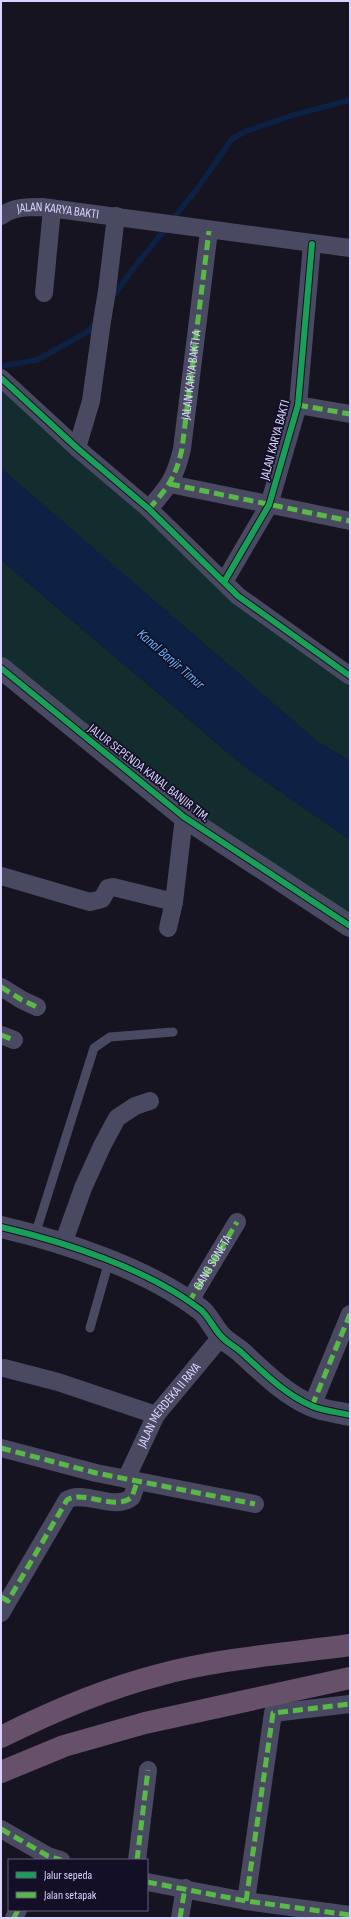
<svg xmlns="http://www.w3.org/2000/svg" width="351" height="1919" font-family="'Sofia Sans Condensed',sans-serif">
<style>
.green{fill:#132c2d}
.water{fill:#0d2144}
.lines{fill:none;stroke-linecap:round;stroke-linejoin:round}
.stream{stroke:#0d2144;stroke-width:5.5}
.service{stroke:#4a4962;stroke-width:9}
.minor{stroke:#4a4962;stroke-width:18}
.tertiary{stroke:#4a4962;stroke-width:22}
.motorway{stroke:#67516a;stroke-width:22}
.quiet{stroke:#58b947;stroke-width:5;stroke-dasharray:10 5;stroke-linecap:butt}
.cycleway-casing{stroke:#130f26;stroke-width:8}
.cycleway{stroke:#1a9f57;stroke-width:6}
.labels{text-anchor:middle;dominant-baseline:central;stroke-width:3.5;stroke-linejoin:round;paint-order:stroke}
.street-label{font-size:13px;fill:#d9d4ff;stroke:#130f26}
.water-label{font-size:14px;font-style:italic;fill:#62b6ff;stroke:#130f26}
</style>
<rect width="100%" height="100%" fill="#161421"/>
<!-- green -->
<g class="green">
<path d="M 1,378 L 236,595 L 350,677 L 350,761 L 318,742 L 1,469 Z"/>
<path d="M 1,560 L 245,767 L 350,840 L 350,925 L 184,817 L 1,668 Z"/>
</g>
<!-- water -->
<path class="water" d="M 1,468 L 318,742 L 350,761 L 350,840 L 245,767 L 1,560 Z"/>
<g class="lines">
<!-- stream -->
<g class="stream">
<path d="M 172,220 L 197,189 L 232,139 L 244,132 L 290,116 L 350,100"/>
<path d="M 112,298 L 132,270 L 167,227"/>
<path d="M 1,366 L 37,360 L 89,331 L 96,322"/>
</g>
<!-- service -->
<g class="service">
<path d="M 35,1235 L 94,1048 L 110,1037 L 173,1032"/>
<path d="M 90,1328 L 109,1261"/>
</g>
<!-- minor -->
<g class="minor">
<path id="s1" d="M 1,216 C 13,207 27,207 42,207 L 350,248"/>
<path d="M 44,293 L 52,209"/>
<path d="M 1,378 L 77,448 L 149,509 L 238,596 L 350,676"/>
<path d="M 298,405 L 350,414"/>
<path d="M 77,448 L 91,401 L 102,321 L 107,291 L 116,216"/>
<path d="M 170,484 L 350,521"/>
<path d="M 149,509 C 168,487 175,479 182,449 L 209,231"/>
<path d="M 224,582 L 269,505 L 298,405 L 312,244"/>
<path d="M 1,876 L 90,902 L 102,899 L 108,888 L 113,887 L 174,902"/>
<path d="M 168,928 L 174,902 L 184,817"/>
<path d="M 1,987 L 22,1000 L 37,1007"/>
<path d="M 1,1035 L 14,1040"/>
<path d="M 63,1244 L 83,1188 L 102,1146 L 117,1118 L 135,1106 L 150,1101"/>
<path id="s2" d="M 189,1302 L 237,1222"/>
<path d="M 4,1368 L 58,1382 L 156,1415"/>
<path d="M 312,1406 L 350,1314"/>
<path d="M 1,1448 L 96,1473 L 255,1504"/>
<path id="s3" d="M 126,1479 L 156,1415 L 221,1337"/>
<path d="M 1,1613 L 67,1500 C 83,1489 115,1512 132,1497 L 137,1482"/>
<path d="M 1,1829 L 48,1856 L 61,1860"/>
<path d="M 137,1860 L 148,1770"/>
<path d="M 147,1882 L 246,1901 L 350,1915"/>
<path d="M 246,1901 L 273,1713 L 350,1704"/>
<path d="M 14,1918 L 18,1910"/>
<path d="M 180,1918 L 185,1888"/>
</g>
<!-- tertiary -->
<g class="tertiary">
<path d="M 1,668 L 184,817 L 350,926"/>
<path d="M 1,1227 C 65,1242 148,1269 201,1310 C 209,1317 214,1329 221,1336 C 226,1342 234,1346 240,1351 C 262,1371 284,1394 312,1406 C 323,1411 338,1412 350,1415"/>
</g>
<!-- motorway -->
<g class="motorway">
<path d="M 1,1737 C 51,1712 105,1689 159,1675 C 221,1658 287,1654 350,1645"/>
<path d="M 1,1772 L 64,1746 L 145,1723 L 350,1678"/>
</g>
<!-- quiet -->
<g class="quiet">
<path d="M 298,405 L 350,414"/>
<path d="M 170,484 L 350,521"/>
<path id="s4" d="M 149,509 C 168,487 175,479 182,449 L 209,231"/>
<path d="M 1,987 L 22,1000 L 37,1007"/>
<path d="M 1,1035 L 14,1040"/>
<path d="M 189,1302 L 237,1222"/>
<path d="M 312,1406 L 350,1314"/>
<path d="M 1,1448 L 96,1473 L 255,1504"/>
<path d="M 1,1597 L 8,1601 L 67,1500 C 83,1489 115,1512 132,1497 L 137,1482"/>
<path d="M 1,1829 L 48,1856 L 61,1860"/>
<path d="M 137,1860 L 148,1770"/>
<path d="M 147,1882 L 246,1901 L 350,1915"/>
<path d="M 246,1901 L 273,1713 L 350,1704"/>
<path d="M 14,1918 L 18,1910"/>
<path d="M 180,1918 L 185,1888"/>
</g>
<defs>
<g id="cycleway">
<path d="M 1,378 L 77,448 L 149,509 L 238,596 L 350,676"/>
<path d="M 224,582 L 269,505 L 298,405 L 312,244"/>
<path d="M 1,668 L 184,817 L 350,926"/>
<path d="M 1,1227 C 65,1242 148,1269 201,1310 C 209,1317 214,1329 221,1336 C 226,1342 234,1346 240,1351 C 262,1371 284,1394 312,1406 C 323,1411 338,1412 350,1415"/>
</g>
</defs>
<!-- cycleway casing -->
<use href="#cycleway" class="cycleway-casing"/>
<!-- cycleway -->
<use href="#cycleway" class="cycleway"/>
</g>
<g class="labels">
<!-- street labels -->
<g class="street-label">
<text stroke="none"><textPath href="#s1" startOffset="59">JALAN KARYA BAKTI</textPath></text>
<text stroke="none"><textPath href="#s4" startOffset="144">JALAN KARYA BAKTI A</textPath></text>
<text transform="translate(275 440) rotate(-75)">JALAN KARYA BAKTI</text>
<text transform="translate(149 773) rotate(38)">JALUR SEPENDA KANAL BANJIR TIM.</text>
<text stroke="none"><textPath href="#s2" startOffset="46">GANG SONETA</textPath></text>
<text stroke="none"><textPath href="#s3" startOffset="86">JALAN MERDEKA II RAYA</textPath></text>
</g>
<!-- water labels -->
<g class="water-label">
<text transform="translate(171 659) rotate(41)">Kanal Banjir Timur</text>
</g>
</g>
<!-- border -->
<rect width="351" height="1919" fill="none" stroke="#d9d4ff" stroke-width="4"/>
<!-- legend -->
<rect x="8" y="1859" width="140" height="52" fill="#130f26" stroke="#625e7d"/>
<rect x="16" y="1872" width="20" height="6" fill="#1a9f57" stroke="#625e7d"/>
<text x="44" y="1879" font-size="12" fill="#d9d4ff">Jalur sepeda</text>
<rect x="16" y="1892" width="20" height="6" fill="#58b947" stroke="#625e7d"/>
<text x="44" y="1899" font-size="12" fill="#d9d4ff">Jalan setapak</text>
</svg>
